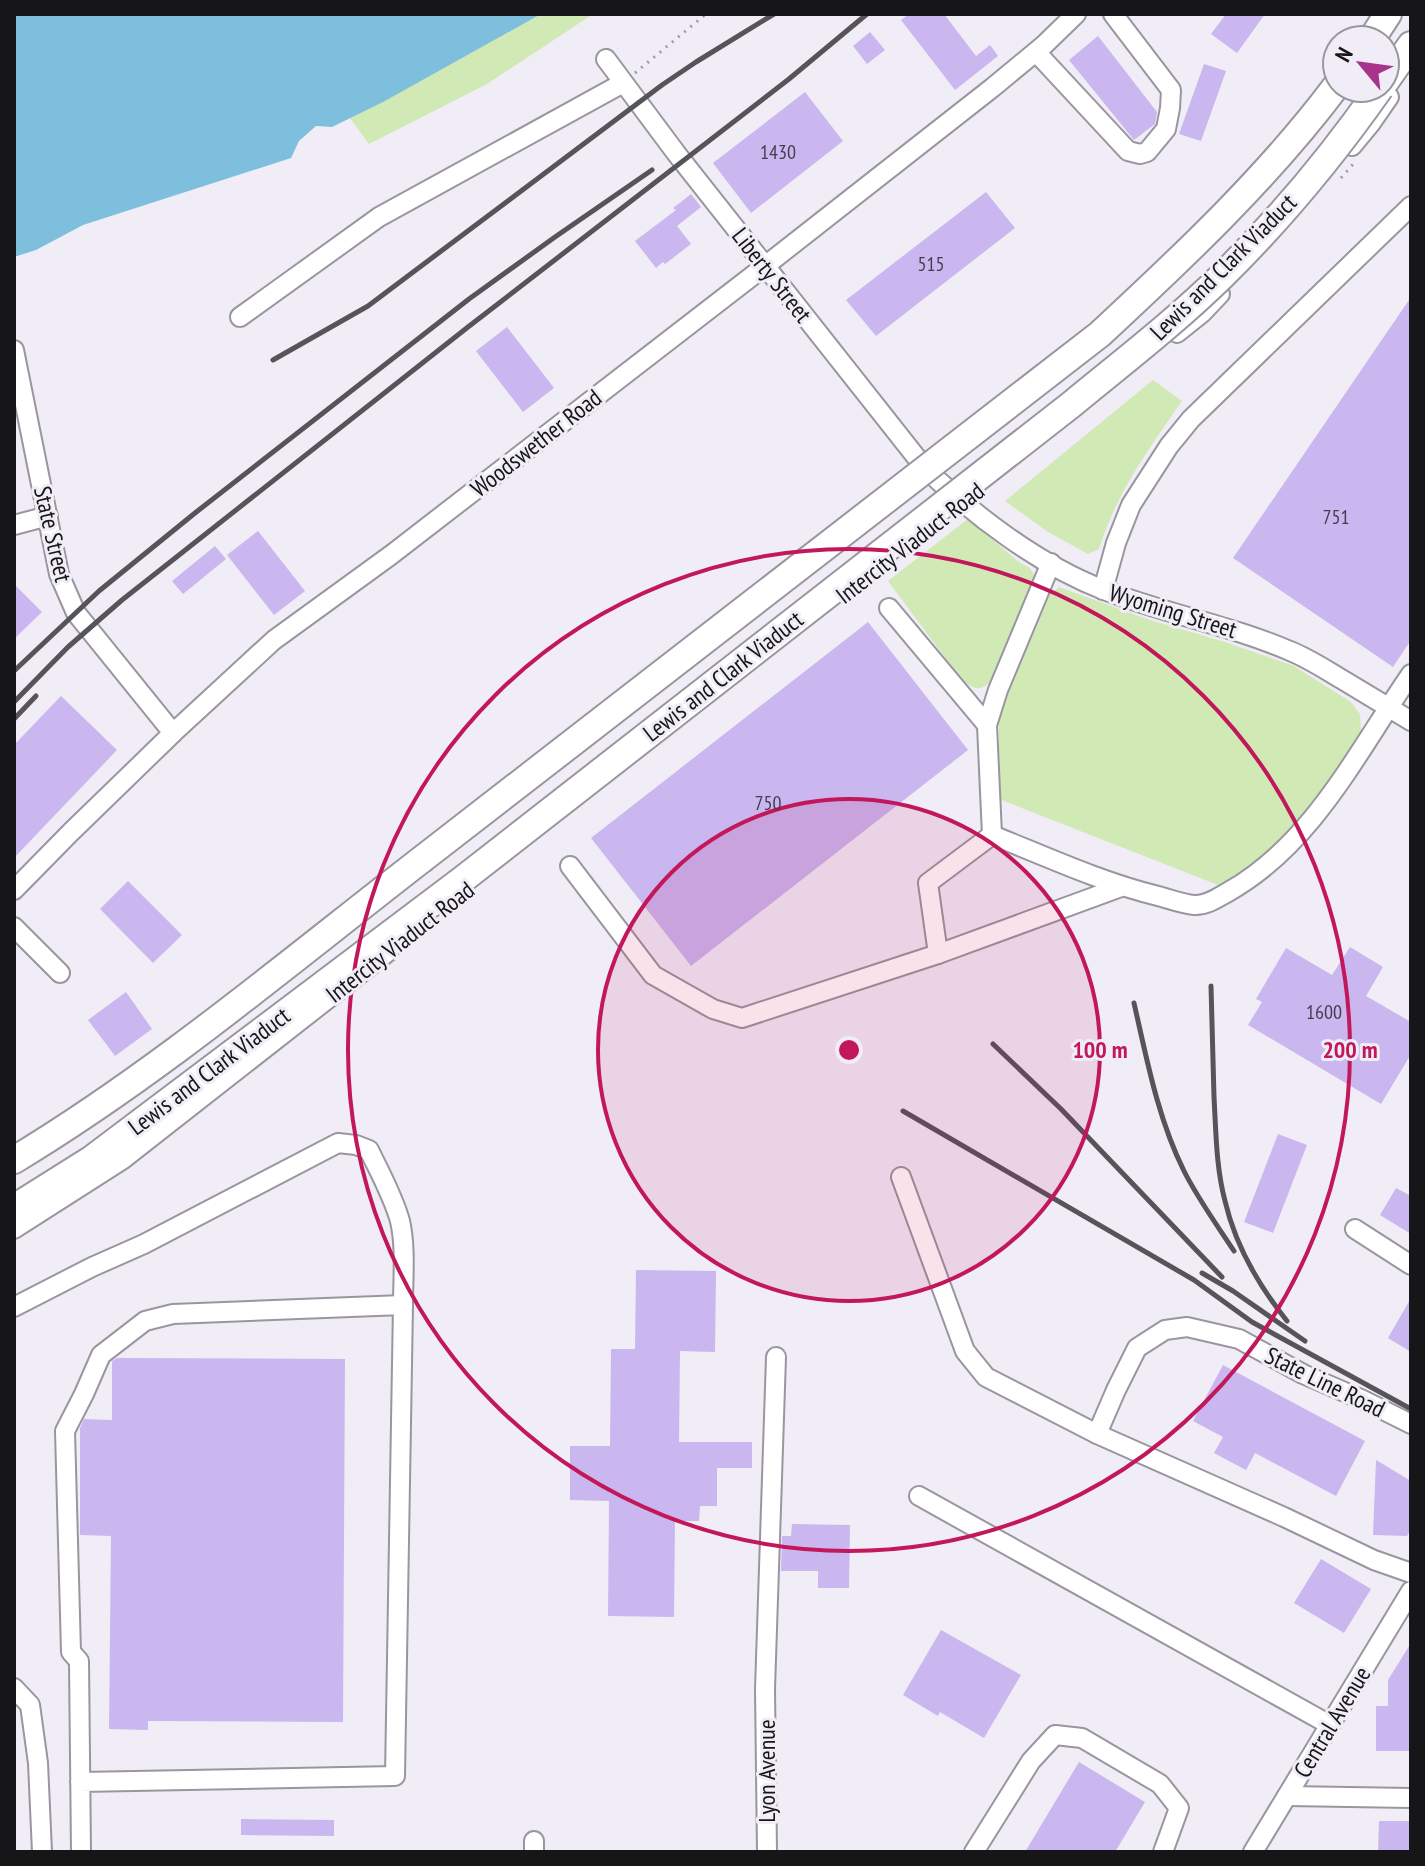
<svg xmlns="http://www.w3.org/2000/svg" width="1425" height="1866" font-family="'PT Sans Narrow',sans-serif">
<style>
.green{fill:#d0e9b5}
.water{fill:#7dbfdc}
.building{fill:#cab7ef}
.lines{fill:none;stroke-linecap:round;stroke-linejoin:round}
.minor-casing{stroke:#99969f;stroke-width:22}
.highway-casing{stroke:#99969f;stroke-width:30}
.path{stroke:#9e9ca3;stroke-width:3;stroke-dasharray:2 6;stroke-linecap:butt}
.minor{stroke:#fff;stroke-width:18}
.highway{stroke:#fff;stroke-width:26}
.rail{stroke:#565459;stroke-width:5}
.highway-bridge-casing{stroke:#99969f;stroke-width:30;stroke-linecap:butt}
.highway-bridge{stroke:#fff;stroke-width:26}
.ring{fill:none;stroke:#c2185b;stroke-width:4}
.labels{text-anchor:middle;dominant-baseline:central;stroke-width:6;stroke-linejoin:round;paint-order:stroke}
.number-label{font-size:20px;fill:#433e4e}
.street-label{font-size:24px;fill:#161518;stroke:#f0edf7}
.centre{fill:#c2185b;stroke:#f0edf7;stroke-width:4}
.ring-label{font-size:24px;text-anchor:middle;font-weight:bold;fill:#c2185b;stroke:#f0edf7;stroke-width:6;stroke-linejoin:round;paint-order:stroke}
</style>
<rect width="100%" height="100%" fill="#f0edf7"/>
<!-- green -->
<g class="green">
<path d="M 541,14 L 593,14 L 487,84 L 369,144 L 350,118 Z"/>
<path d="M 1153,380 L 1182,401 C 1148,450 1117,492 1099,549 L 1088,554 L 1048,532 L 1005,501 Z"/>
<path d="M 968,519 L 1019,562 L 1030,568 L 1034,575 L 1032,588 L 995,675 C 983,692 977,692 961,679 L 888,581 Z"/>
<path d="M 1059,587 L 1147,619 L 1225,642 L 1294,666 L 1351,702 L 1360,714 L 1361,731 L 1353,750 L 1299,819 L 1268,851 L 1242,871 L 1218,885 L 999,799 L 999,716 L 1050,594 Z"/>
</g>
<!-- water -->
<path class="water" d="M 14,14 L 541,14 L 383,102 L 332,127 L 316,126 L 299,141 L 291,158 L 83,225 L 36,250 L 14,257 Z"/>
<!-- building -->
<g class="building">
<path d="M 909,14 L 944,14 L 976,56 L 990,45 L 998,56 L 955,90 L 901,20 Z"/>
<path d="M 1226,14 L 1265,14 L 1237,53 L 1211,34 Z"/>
<path d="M 870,32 L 885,50 L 867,64 L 853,46 Z"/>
<path d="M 1098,36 L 1157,112 L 1155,124 L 1134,140 L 1069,60 Z"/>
<path d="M 1204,64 L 1226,71 L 1201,141 L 1179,134 Z"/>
<path d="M 805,92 L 843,141 L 751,213 L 713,163 Z"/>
<path d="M 986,192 L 1015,228 L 876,336 L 846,300 Z"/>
<path d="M 691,194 L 701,207 L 677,226 L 691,244 L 665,264 L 663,262 L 656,268 L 635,241 L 676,210 L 673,208 Z"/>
<path d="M 1411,297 L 1411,640 L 1393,667 L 1233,558 Z"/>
<path d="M 507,327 L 554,388 L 523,412 L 476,351 Z"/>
<path d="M 258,531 L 305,591 L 274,615 L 227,555 Z"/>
<path d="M 215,546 L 226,559 L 183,594 L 172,581 Z"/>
<path d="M 14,584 L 42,612 L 14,639 Z"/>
<path d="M 868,622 L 968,750 L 691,966 L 591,838 Z"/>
<path d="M 61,696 L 117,750 L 14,858 L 14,745 Z"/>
<path d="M 128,881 L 182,935 L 153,963 L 100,909 Z"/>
<path d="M 1350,947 L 1383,967 L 1366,996 L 1411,1022 L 1411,1054 L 1381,1104 L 1248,1025 L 1262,1002 L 1256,999 L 1286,948 L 1332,975 Z"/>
<path d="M 126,992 L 152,1029 L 115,1056 L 88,1020 Z"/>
<path d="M 1278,1134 L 1307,1145 L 1273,1233 L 1244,1222 Z"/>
<path d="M 1396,1188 L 1411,1196 L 1411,1234 L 1380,1215 Z"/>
<path d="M 636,1270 L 716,1271 L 715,1352 L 680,1351 L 679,1442 L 752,1442 L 752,1468 L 717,1468 L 717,1506 L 700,1506 L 699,1521 L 675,1521 L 674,1617 L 608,1616 L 609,1501 L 570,1500 L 570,1446 L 610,1446 L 611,1349 L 635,1349 Z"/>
<path d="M 1411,1298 L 1411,1352 L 1388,1338 Z"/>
<path d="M 117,1358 L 345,1359 L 343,1722 L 148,1721 L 148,1730 L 109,1729 L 111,1536 L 80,1535 L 80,1428 L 84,1419 L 112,1420 L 112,1361 Z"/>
<path d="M 1223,1365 L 1365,1441 L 1336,1496 L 1255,1453 L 1246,1470 L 1214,1453 L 1223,1437 L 1193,1421 Z"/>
<path d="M 1376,1460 L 1411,1481 L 1411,1529 L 1407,1536 L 1373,1535 Z"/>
<path d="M 792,1524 L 850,1525 L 849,1588 L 818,1588 L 818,1571 L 781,1571 L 782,1536 L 791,1536 Z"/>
<path d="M 1321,1559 L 1371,1589 L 1344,1633 L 1294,1603 Z"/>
<path d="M 941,1630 L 1021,1675 L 984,1738 L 940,1712 L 938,1716 L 903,1695 Z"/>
<path d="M 1411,1643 L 1411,1751 L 1376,1751 L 1376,1706 L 1388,1706 L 1388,1680 Z"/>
<path d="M 1079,1762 L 1145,1802 L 1115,1852 L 1025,1852 Z"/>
<path d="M 241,1819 L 334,1820 L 334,1836 L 241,1835 Z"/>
<path d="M 1379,1821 L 1411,1821 L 1411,1852 L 1378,1852 Z"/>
</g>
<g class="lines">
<defs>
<g id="minor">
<path d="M 1036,52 L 1128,151 L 1140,154 L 1147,152 L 1166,129 L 1170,108 L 1171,90 L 1113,14"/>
<path d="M 606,59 L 676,153 L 924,467 C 973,515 1039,565 1104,590 C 1165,614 1230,625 1290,651 C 1308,658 1326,670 1343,680 C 1366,694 1388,707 1411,721"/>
<path d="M 1352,146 L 1371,123 L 1389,97"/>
<path d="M 240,317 L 379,217 L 623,83"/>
<path d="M 1177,333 L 1202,313 L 1220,294"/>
<path d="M 14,350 L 59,574 L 76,613 L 173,733"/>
<path d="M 14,525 L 48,516"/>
<path d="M 1103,590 L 1116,543 L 1131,505 L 1169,446 L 1191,419 L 1411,206"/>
<path d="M 889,608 L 987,725"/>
<path d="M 992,835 C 1047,857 1101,882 1158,896 C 1170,899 1182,904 1194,905 C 1206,906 1217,898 1228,892 C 1313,844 1357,752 1411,674"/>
<path d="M 570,866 L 653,975 L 713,1009 L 742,1018 L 938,954 L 928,883 L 992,835 L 987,725 L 998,690 L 1051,563"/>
<path d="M 14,890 L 71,832 L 173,733 L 274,640 L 391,555 L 765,266 L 992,88 L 1044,45 L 1076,14"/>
<path d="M 14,927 L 60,973"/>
<path d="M 938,954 L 1121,887"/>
<path d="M 901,1177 L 965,1351 L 986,1377 L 1097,1434 L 1284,1517 L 1374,1560 L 1411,1573"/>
<path d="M 14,1229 L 122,1160 L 389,951"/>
<path d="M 1355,1229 L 1411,1265"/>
<path d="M 14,1307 L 92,1267 L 144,1244 L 338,1143 L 356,1145 L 369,1150 C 380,1173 393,1196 400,1221 C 406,1247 403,1278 403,1305"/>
<path d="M 1097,1434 L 1116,1390 L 1137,1348 L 1165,1330 L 1187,1327 L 1239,1339 L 1303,1374 L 1363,1400 L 1411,1424"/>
<path d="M 919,1496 L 1330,1725"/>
<path d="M 14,1688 L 30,1705 L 38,1763 L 42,1852"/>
<path d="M 80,1782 L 395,1776 L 403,1305 L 173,1314 L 145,1321 L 101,1355 L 84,1394 L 65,1431 L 71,1652 L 79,1661 L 81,1852"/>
<path d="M 1287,1796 L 1411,1798"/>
<path d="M 534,1852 L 534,1841"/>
<path d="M 767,1852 L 765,1689 L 776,1357"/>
<path d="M 974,1852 L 1031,1761 L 1055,1735 L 1082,1738 L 1160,1784 L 1179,1808 L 1163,1852"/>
<path d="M 1253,1852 L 1411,1591"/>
</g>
<g id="highway">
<path d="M 1371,40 L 1388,14"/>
<path d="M 1385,82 L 1411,45"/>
<path d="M 14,1160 C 158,1073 288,963 421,860"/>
<path d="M 14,1208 L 92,1159 L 458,883"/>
</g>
</defs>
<!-- minor casing -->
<use href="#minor" class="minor-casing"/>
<!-- highway casing -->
<use href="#highway" class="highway-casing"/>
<!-- path -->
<g class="path">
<path d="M 635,73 L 706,14"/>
<path d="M 1341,178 L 1354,163"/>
</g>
<!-- minor -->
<use href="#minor" class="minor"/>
<!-- highway -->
<use href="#highway" class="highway"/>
<!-- rail -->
<g class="rail">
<path d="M 273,360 L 368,306 L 662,85 L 696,62 L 774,14"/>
<path d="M 14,671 L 99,591 L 195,513 L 469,299 L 555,237 L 652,170"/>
<path d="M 14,702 L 68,647 L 122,600 L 468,327 L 789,79 L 867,14"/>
<path d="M 14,719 L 36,696"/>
<path d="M 1211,986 C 1212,1023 1213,1060 1214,1097 C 1216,1132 1216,1167 1225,1201 C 1235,1244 1259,1286 1287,1321"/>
<path d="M 1134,1003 C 1147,1060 1158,1119 1184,1171 C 1198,1199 1217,1225 1234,1251"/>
<path d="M 993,1044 L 1061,1109 L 1222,1277"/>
<path d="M 903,1111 L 1194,1280 L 1252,1322 L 1411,1409"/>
<path d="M 1202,1273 L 1233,1291 L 1305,1341"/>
</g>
<defs>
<g id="highway-bridge">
<path d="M 421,860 L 1100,334 C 1184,256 1268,177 1337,85"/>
<path d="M 458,883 L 1072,404 C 1123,362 1175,322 1222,276 C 1280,219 1333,155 1380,88"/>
</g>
</defs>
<!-- highway-bridge casing -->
<use href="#highway-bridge" class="highway-bridge-casing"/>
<!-- highway-bridge -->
<use href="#highway-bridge" class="highway-bridge"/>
</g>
<!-- distance rings -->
<circle cx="849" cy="1050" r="251" fill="#c2185b" fill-opacity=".12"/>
<g class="ring">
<circle cx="849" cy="1050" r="251"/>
<circle cx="849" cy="1050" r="501"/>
</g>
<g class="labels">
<!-- number labels -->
<g class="number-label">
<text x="778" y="152">1430</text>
<text x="931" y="264">515</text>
<text x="1336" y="517">751</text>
<text x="768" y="803">750</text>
<text x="1324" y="1012">1600</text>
</g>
<!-- street labels -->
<g class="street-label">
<text transform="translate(1223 267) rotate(-45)">Lewis and Clark Viaduct</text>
<text transform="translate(772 275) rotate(52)">Liberty Street</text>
<text transform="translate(536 443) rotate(-38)">Woodswether Road</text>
<text transform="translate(53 534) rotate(77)">State Street</text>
<text transform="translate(910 543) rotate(-38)">Intercity Viaduct Road</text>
<text transform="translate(1173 611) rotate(17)">Wyoming Street</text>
<text transform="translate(723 676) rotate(-38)">Lewis and Clark Viaduct</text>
<text transform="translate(400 942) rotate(-38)">Intercity Viaduct Road</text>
<text transform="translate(209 1071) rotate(-37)">Lewis and Clark Viaduct</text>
<text transform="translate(1325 1382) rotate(26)">State Line Road</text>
<text transform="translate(1332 1722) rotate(-59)">Central Avenue</text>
<text transform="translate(766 1771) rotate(-90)">Lyon Avenue</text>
</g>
</g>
<circle cx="849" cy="1050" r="12" class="centre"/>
<g class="ring-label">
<text x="1100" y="1058">100 m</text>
<text x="1350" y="1058">200 m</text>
</g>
<!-- border -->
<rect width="1425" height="1866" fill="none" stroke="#161518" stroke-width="32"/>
<!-- north arrow -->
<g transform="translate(1361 64) rotate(299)"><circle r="38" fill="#f0edf7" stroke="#99979e" stroke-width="2"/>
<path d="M0-6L14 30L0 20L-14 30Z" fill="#a8338b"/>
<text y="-12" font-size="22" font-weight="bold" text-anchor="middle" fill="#161518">N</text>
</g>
</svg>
